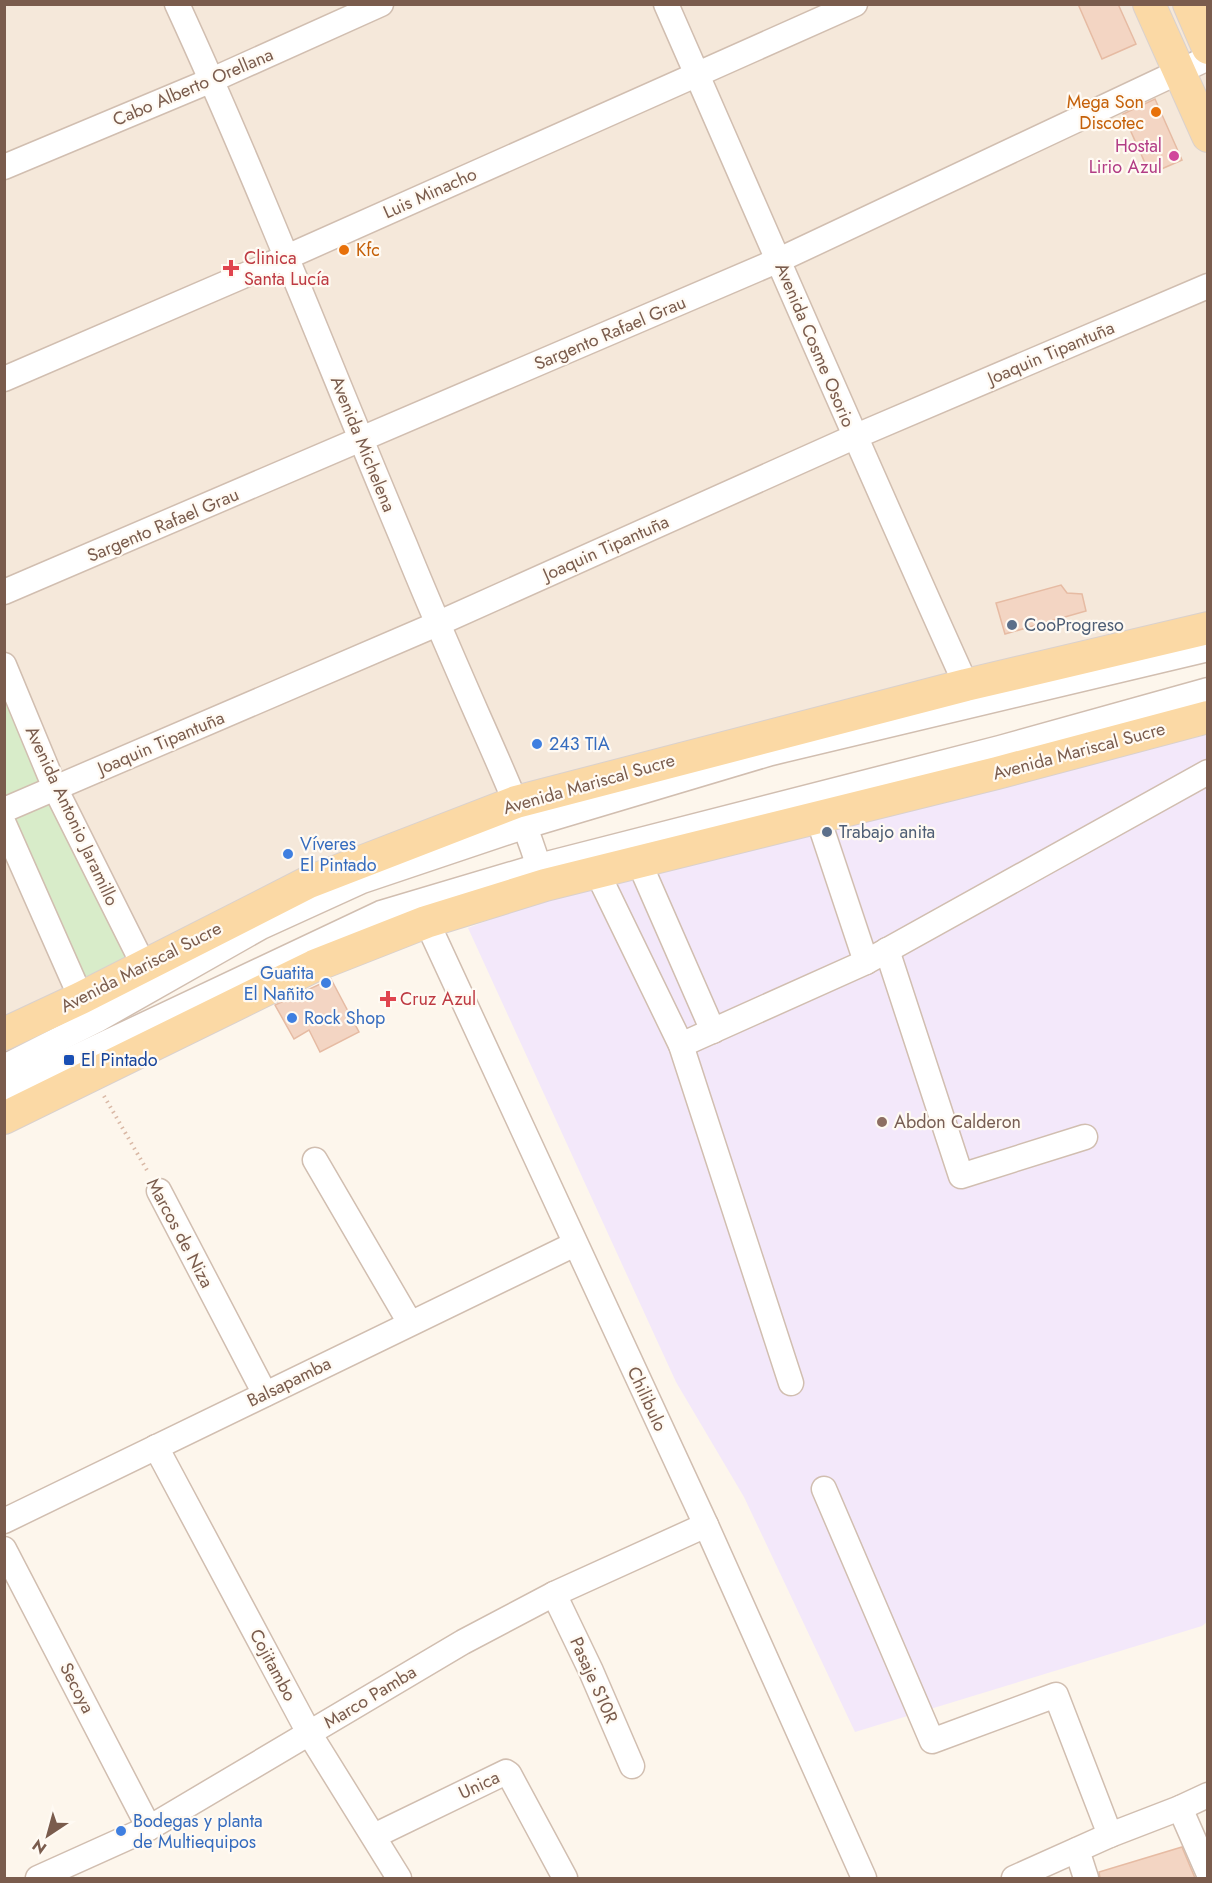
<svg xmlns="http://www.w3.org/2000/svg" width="1212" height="1883" font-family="Jost,sans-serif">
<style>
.residential{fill:#f5e8da}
.education{fill:#f3e8fa}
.green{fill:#d8ecc9}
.building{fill:#f3d5c3;stroke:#e6bba3;stroke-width:1.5}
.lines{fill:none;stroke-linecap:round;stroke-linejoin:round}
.minor-casing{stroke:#d1beb0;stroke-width:27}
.major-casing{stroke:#dad1cd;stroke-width:34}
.path{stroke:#d9b8a5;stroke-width:4;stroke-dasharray:1.5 4.5;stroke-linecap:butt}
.minor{stroke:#fff;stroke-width:24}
.major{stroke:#fbd9a5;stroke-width:32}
.food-dot{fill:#e8710a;stroke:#fffaf3;stroke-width:2}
.hotel-dot{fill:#d1479c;stroke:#fffaf3;stroke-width:2}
.health-dot{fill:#e0444e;stroke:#fffaf3;stroke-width:2}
.service-dot{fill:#5c6f8a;stroke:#fffaf3;stroke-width:2}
.shop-dot{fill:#3f7fe0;stroke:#fffaf3;stroke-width:2}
.transit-dot{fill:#1a4fb4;stroke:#fffaf3;stroke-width:2}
.education-dot{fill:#8d6e63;stroke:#fffaf3;stroke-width:2}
.labels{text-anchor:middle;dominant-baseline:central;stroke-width:4.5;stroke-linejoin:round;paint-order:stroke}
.street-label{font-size:18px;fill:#7a5c4d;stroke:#fffaf3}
.food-label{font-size:18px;fill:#c56008;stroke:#fffaf3;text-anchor:end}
.hotel-label{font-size:18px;fill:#b23c85;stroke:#fffaf3;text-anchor:end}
.health-label{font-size:18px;fill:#be3a42;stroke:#fffaf3;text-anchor:start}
.service-label{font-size:18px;fill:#4e5e75;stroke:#fffaf3;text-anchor:start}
.shop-label{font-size:18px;fill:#366cbe;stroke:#fffaf3;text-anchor:start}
.transit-label{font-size:18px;fill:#164399;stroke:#fffaf3;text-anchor:start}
.education-label{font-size:18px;fill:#785e54;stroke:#fffaf3;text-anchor:start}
</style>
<rect width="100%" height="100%" fill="#fdf6ec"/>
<!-- residential -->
<path class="residential" d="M 4,5 L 1207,5 L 1207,621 L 491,823 L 5,1048 Z"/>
<!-- education -->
<path class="education" d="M 1207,735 L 1207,1622 L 1202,1626 L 855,1732 L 744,1497 L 676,1382 L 468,928 L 639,862 Z"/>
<!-- green -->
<path class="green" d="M 4,665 L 144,966 L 81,998 L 5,824 Z"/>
<!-- building -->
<g class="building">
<path d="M 1078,4 L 1118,4 L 1136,44 L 1102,59 Z"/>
<path d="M 1155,99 L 1182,160 L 1150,174 L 1123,114 Z"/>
<path d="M 1061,585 L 1067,593 L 1082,594 L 1086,611 L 1005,634 L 996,603 Z"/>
<path d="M 331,979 L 359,1032 L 320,1052 L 309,1030 L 294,1039 L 275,1005 Z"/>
<path d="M 1182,1847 L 1195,1878 L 1100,1878 L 1099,1872 Z"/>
</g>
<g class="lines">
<defs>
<g id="minor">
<path d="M 177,4 C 259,182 329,365 405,545 C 428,602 453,659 478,716 C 502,770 526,823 543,880"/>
<path d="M 666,4 C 766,232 864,459 966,685"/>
<path d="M 4,167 L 212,80 L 381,4"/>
<path d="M 4,379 L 287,257 L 855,4"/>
<path d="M 4,592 L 779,260 L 1208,58"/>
<path d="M 4,665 L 55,788 L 144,966"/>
<path d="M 4,810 L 437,624 L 854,437 L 1208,286"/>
<path d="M 818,818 L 866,962"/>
<path d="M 4,824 L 81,998"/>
<path d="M 639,862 L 713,1031"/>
<path d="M 597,872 L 681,1045 L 791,1383"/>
<path d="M 420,907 L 706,1525 L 864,1878"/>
<path d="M 887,950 L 961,1176 L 1085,1137"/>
<path d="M 681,1045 L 866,962 L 1208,772"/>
<path d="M 4,1067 L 97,1020 L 261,927 L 362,881 L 526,826 L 771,753 L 1208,649"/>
<path d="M 4,1091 L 381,913 L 539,866 L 1000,748 L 1208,690"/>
<path d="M 315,1160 L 410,1323"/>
<path d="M 159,1191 L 265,1394"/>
<path d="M 156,1447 L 309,1733 L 399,1878"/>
<path d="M 824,1489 L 932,1741 L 1056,1695 L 1110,1835"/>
<path d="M 4,1521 L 575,1244"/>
<path d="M 4,1549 L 149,1828"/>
<path d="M 554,1594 L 591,1671 L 632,1766"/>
<path d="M 1180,1808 L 1208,1872"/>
<path d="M 374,1836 L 506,1772 L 509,1774 L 565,1878"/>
<path d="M 1077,1850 L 1086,1878"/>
<path d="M 38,1878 L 149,1828 L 463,1642 L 554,1594 L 706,1525"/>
<path d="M 1014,1878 L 1110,1835 L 1180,1808 L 1208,1795"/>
</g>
<g id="major">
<path d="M 1149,4 L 1208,136"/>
<path d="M 1189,4 L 1208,48"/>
<path d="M 4,1034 L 81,998 L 309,882 L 516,802 L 966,685 L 1208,628"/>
<path d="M 4,1118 L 314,966 L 426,922 L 545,885 L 997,773 L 1208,717"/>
</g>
</defs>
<!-- minor casing -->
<use href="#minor" class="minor-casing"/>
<!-- major casing -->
<use href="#major" class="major-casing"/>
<!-- path -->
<path class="path" d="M 104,1096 L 148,1172"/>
<!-- minor -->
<use href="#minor" class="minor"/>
<!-- major -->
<use href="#major" class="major"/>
</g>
<!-- markers -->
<g class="food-dot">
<circle cx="1156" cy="112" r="6"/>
<circle cx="344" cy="250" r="6"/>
</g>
<circle class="hotel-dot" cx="1174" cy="156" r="6"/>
<g class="health-dot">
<path d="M228 259h6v6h6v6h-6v6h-6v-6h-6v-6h6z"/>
<path d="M385 990h6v6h6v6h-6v6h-6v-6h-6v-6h6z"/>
</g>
<g class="service-dot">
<circle cx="1012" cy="625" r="6"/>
<circle cx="827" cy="832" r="6"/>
</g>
<g class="shop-dot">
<circle cx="537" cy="744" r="6"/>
<circle cx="288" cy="854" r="6"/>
<circle cx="326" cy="983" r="6"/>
<circle cx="292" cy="1018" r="6"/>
<circle cx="121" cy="1831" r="6"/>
</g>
<rect class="transit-dot" x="63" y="1054" width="12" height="12" rx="3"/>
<circle class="education-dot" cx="882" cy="1122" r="6"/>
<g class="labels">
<!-- street labels -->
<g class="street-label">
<text transform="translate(193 87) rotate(-23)">Cabo Alberto Orellana</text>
<text transform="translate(430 193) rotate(-24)">Luis Minacho</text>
<text transform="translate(610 333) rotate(-23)">Sargento Rafael Grau</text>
<text transform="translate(815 345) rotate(67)">Avenida Cosme Osorio</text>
<text transform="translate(1051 353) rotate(-23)">Joaquin Tipantuña</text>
<text transform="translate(363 444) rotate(68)">Avenida Michelena</text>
<text transform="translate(163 525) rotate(-23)">Sargento Rafael Grau</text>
<text transform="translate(606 548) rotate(-24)">Joaquin Tipantuña</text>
<text transform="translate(161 743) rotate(-23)">Joaquin Tipantuña</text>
<text transform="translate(1079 751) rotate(-15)">Avenida Mariscal Sucre</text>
<text transform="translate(589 784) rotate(-16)">Avenida Mariscal Sucre</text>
<text transform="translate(72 816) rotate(65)">Avenida Antonio Jaramillo</text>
<text transform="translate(141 967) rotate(-27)">Avenida Mariscal Sucre</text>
<text transform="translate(180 1233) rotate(62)">Marcos de Niza</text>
<text transform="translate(289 1382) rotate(-26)">Balsapamba</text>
<text transform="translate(647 1399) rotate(65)">Chilibulo</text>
<text transform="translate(273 1665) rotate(62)">Cojitambo</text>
<text transform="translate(594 1680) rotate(66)">Pasaje S10R</text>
<text transform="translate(77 1688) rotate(63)">Secoya</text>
<text transform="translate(370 1697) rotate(-31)">Marco Pamba</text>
<text transform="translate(479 1785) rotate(-25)">Unica</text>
</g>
<!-- food labels -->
<g class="food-label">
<text x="1144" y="102">Mega Son<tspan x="1144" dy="21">Discotec</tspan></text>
<text x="356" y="250" text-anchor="start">Kfc</text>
</g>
<!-- hotel labels -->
<g class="hotel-label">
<text x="1162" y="146">Hostal<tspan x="1162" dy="21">Lirio Azul</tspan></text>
</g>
<!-- health labels -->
<g class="health-label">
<text x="244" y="258">Clinica<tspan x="244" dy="21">Santa Lucía</tspan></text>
<text x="400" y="999">Cruz Azul</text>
</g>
<!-- service labels -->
<g class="service-label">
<text x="1024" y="625">CooProgreso</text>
<text x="839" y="832">Trabajo anita</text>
</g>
<!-- shop labels -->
<g class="shop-label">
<text x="549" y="744">243 TIA</text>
<text x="300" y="844">Víveres<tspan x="300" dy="21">El Pintado</tspan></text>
<text x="314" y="973" text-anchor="end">Guatita<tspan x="314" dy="21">El Nañito</tspan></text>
<text x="304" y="1018">Rock Shop</text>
<text x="133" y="1821">Bodegas y planta<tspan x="133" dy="21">de Multiequipos</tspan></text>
</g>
<!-- transit labels -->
<g class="transit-label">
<text x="81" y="1060">El Pintado</text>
</g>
<!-- education labels -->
<g class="education-label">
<text x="894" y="1122">Abdon Calderon</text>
</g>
</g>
<!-- border -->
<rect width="1212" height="1883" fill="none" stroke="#7a5c4d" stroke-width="12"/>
<!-- north arrow -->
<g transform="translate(48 1835) rotate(216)" stroke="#fffaf3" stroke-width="4.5" paint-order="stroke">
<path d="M0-4.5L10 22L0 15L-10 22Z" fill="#7a5c4d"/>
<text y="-9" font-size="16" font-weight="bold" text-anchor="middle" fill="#7a5c4d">N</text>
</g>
</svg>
